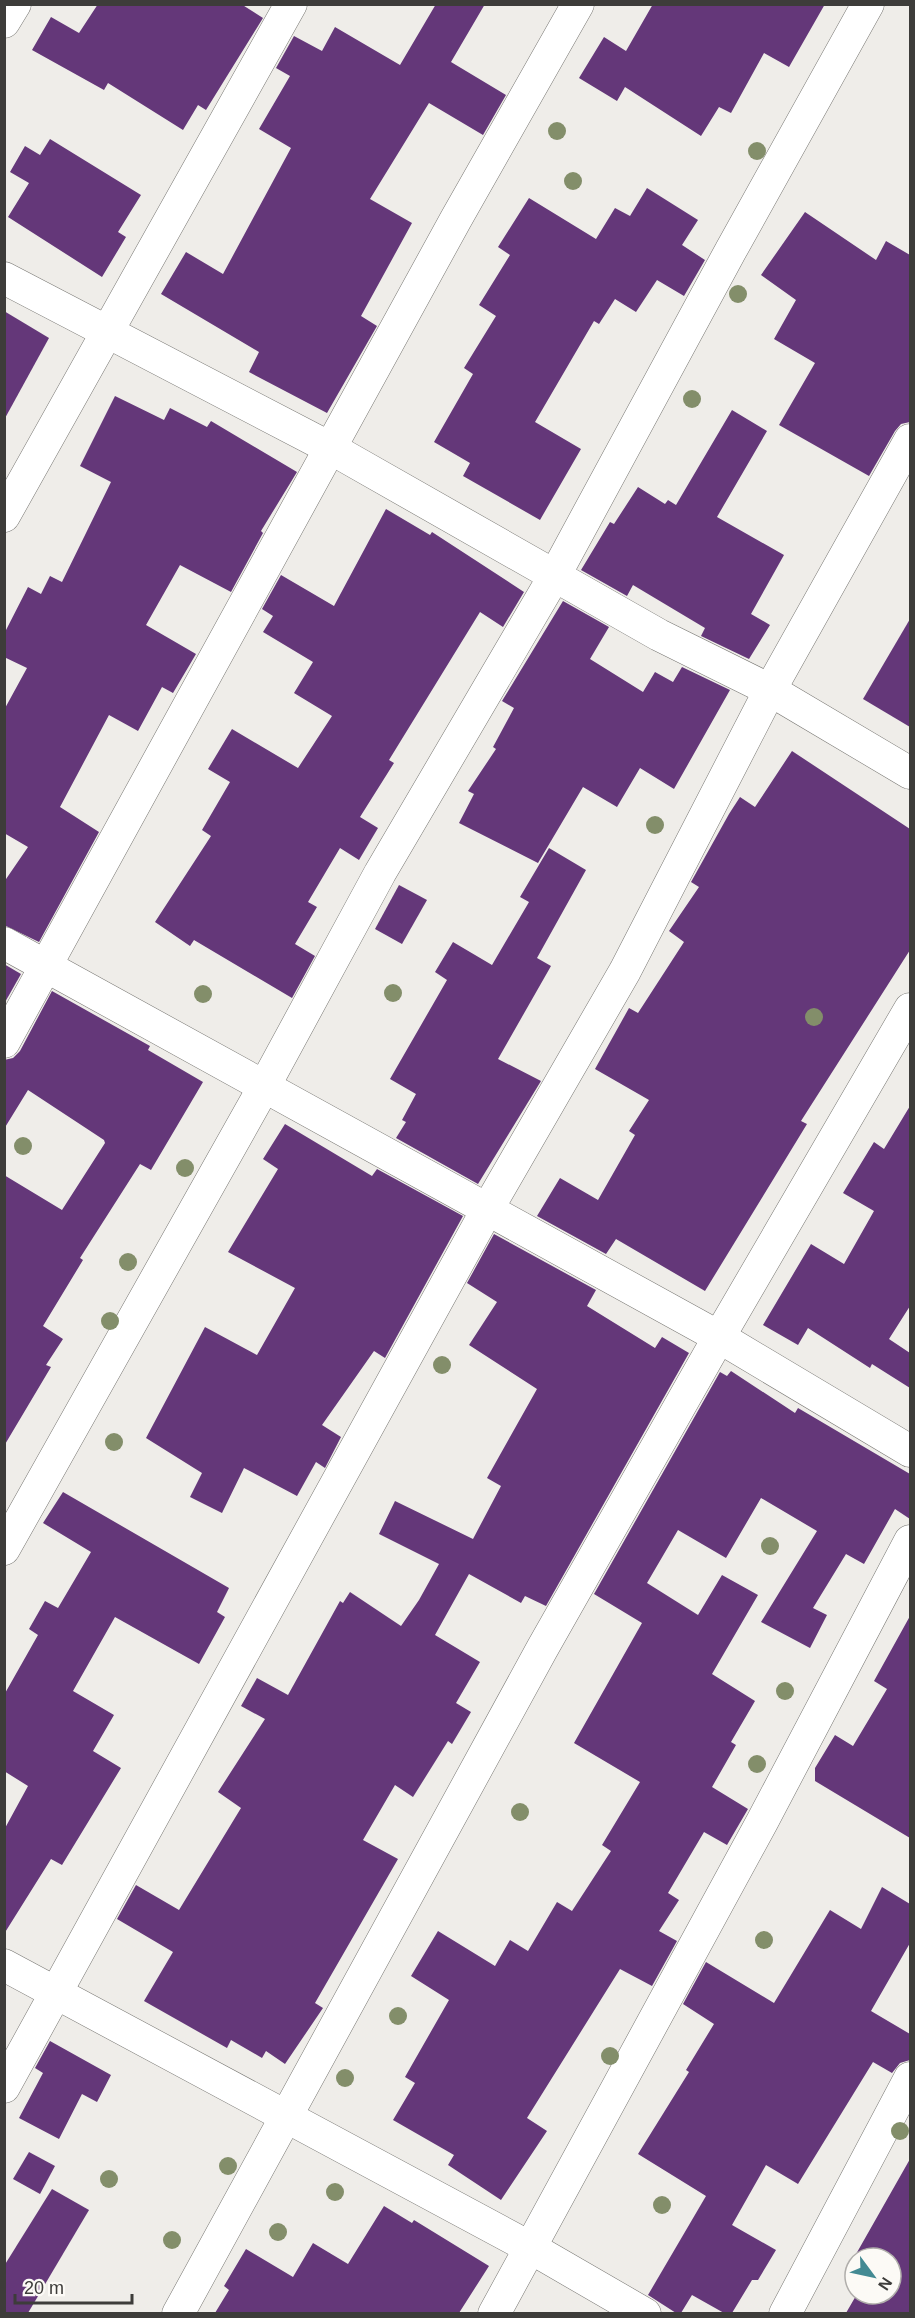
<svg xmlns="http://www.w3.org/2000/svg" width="915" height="2318" font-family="Helvetica,sans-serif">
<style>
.building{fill:#643779}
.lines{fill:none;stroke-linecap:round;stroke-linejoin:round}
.street-casing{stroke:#787773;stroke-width:33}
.street{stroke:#fff;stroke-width:32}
.tree{fill:#838e6a}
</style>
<rect width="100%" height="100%" fill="#efede9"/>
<!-- building -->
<g class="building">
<path d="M 98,4 L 241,4 L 263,18 L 206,110 L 198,105 L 183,130 L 108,83 L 104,90 L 32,50 L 51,17 L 79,33 Z"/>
<path d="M 436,4 L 485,4 L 451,62 L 506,95 L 483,135 L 429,103 L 370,199 L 412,223 L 361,316 L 377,326 L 327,413 L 249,372 L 259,352 L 161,294 L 186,252 L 223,274 L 291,148 L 259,129 L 290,76 L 276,68 L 294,36 L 322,51 L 335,27 L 400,65 Z"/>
<path d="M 653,4 L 825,4 L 789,67 L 764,53 L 731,113 L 719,107 L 701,136 L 625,87 L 617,101 L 579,78 L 604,37 L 626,51 Z"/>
<path d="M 50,139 L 141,195 L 118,232 L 126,237 L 102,277 L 8,217 L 29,183 L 10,172 L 25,146 L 40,155 Z"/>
<path d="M 647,188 L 698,220 L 682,245 L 705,260 L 684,296 L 657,280 L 636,312 L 615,299 L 599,324 L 594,321 L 535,422 L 581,449 L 540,520 L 463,476 L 470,463 L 434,442 L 473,374 L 464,368 L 496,316 L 479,305 L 510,255 L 498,247 L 529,198 L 596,239 L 615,208 L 630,216 Z"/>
<path d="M 805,212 L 876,260 L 886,241 L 910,255 L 910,422 L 901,424 L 895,431 L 869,476 L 779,425 L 815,363 L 774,339 L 796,300 L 761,275 Z"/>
<path d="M 4,311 L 49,338 L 4,420 Z"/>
<path d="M 115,396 L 164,420 L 170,408 L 207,427 L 211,421 L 297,472 L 261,531 L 263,533 L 231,592 L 180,565 L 146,625 L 196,654 L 173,693 L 162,687 L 138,731 L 109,715 L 60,807 L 99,832 L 39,942 L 4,925 L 4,882 L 28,847 L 4,833 L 4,710 L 27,668 L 4,657 L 4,634 L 28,587 L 41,594 L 50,576 L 62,582 L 111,482 L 80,466 Z"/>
<path d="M 732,410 L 767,431 L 717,517 L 784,555 L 751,614 L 770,625 L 749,659 L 701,636 L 705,628 L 633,585 L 627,596 L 581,570 L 610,522 L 614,524 L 638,487 L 665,504 L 668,500 L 676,505 Z"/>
<path d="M 386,509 L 430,535 L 432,532 L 524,592 L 503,627 L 480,612 L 389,760 L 394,763 L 360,817 L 378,828 L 359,860 L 340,848 L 308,902 L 317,907 L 295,944 L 315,956 L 292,998 L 194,940 L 190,946 L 155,922 L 211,836 L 202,830 L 230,782 L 208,769 L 232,729 L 298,768 L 332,716 L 294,693 L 313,662 L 263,632 L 273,616 L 262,609 L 281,575 L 334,606 Z"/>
<path d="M 563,601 L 609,627 L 590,659 L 643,692 L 655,672 L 673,682 L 682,667 L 730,690 L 674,789 L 640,768 L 617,807 L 583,787 L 538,863 L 459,823 L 474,794 L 468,791 L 496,749 L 493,747 L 514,708 L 502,701 Z"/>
<path d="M 910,619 L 910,727 L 863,699 Z"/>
<path d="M 792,751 L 910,829 L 910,950 L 801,1121 L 807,1124 L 705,1291 L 616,1239 L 606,1254 L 537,1216 L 560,1178 L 598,1200 L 635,1135 L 629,1131 L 649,1100 L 595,1069 L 629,1008 L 638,1013 L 684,942 L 669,931 L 699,887 L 691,882 L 729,814 L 740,797 L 755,807 Z"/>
<path d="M 549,848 L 586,870 L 537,958 L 551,966 L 498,1059 L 541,1081 L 478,1184 L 396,1138 L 406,1122 L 402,1120 L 416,1094 L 390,1079 L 447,980 L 435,972 L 453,942 L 492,965 L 529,902 L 520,897 Z"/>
<path d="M 399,885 L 427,900 L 402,944 L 375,929 Z"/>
<path d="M 4,964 L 21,974 L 4,1004 Z"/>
<path d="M 52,991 L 150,1046 L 148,1050 L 203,1082 L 151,1170 L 140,1164 L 80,1258 L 83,1260 L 43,1326 L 63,1339 L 46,1365 L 51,1367 L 4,1446 L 4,1175 L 62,1210 L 105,1143 L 104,1140 L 28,1090 L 4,1129 L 4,1060 L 13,1058 L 20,1051 Z"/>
<path d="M 910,1106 L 910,1306 L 889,1339 L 910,1353 L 910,1388 L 872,1364 L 870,1368 L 808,1328 L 798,1345 L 763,1325 L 811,1244 L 844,1264 L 874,1211 L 843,1193 L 874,1142 L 884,1149 Z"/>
<path d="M 285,1124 L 372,1176 L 377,1169 L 463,1216 L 385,1358 L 374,1351 L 322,1425 L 341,1437 L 325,1468 L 316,1462 L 297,1496 L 244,1468 L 222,1513 L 190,1497 L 202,1473 L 146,1438 L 205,1327 L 257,1355 L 295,1288 L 228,1252 L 278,1169 L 263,1159 Z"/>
<path d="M 494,1234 L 596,1290 L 587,1306 L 655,1348 L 662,1337 L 689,1353 L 546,1606 L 525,1596 L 521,1603 L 469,1574 L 435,1635 L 480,1662 L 456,1703 L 471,1712 L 452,1744 L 448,1741 L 413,1797 L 395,1785 L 363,1840 L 398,1859 L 315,2003 L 323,2008 L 285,2064 L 266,2051 L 262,2058 L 231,2040 L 227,2048 L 144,2001 L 173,1952 L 117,1919 L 136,1885 L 179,1910 L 241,1808 L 218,1792 L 265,1719 L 241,1706 L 257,1678 L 288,1695 L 340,1601 L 343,1603 L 350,1592 L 401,1626 L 419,1600 L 439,1564 L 379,1534 L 395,1501 L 473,1539 L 501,1486 L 487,1478 L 537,1389 L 469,1345 L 497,1302 L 467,1283 Z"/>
<path d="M 731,1371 L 795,1413 L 798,1408 L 910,1474 L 910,1519 L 895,1509 L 864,1564 L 846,1554 L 813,1608 L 827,1615 L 810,1648 L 761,1622 L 817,1531 L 761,1498 L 726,1558 L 678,1530 L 647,1583 L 698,1615 L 722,1575 L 758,1595 L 712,1674 L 755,1701 L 731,1742 L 736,1745 L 712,1787 L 748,1809 L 727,1845 L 704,1832 L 668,1893 L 679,1900 L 659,1931 L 677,1941 L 652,1986 L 620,1969 L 527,2118 L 547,2131 L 501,2200 L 448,2165 L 454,2155 L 393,2120 L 415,2083 L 405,2077 L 449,2000 L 411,1976 L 438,1931 L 495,1966 L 510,1940 L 528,1951 L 557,1902 L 572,1911 L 611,1851 L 602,1845 L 640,1782 L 574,1743 L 642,1623 L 594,1594 L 720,1372 L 727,1376 Z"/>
<path d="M 63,1492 L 229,1588 L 217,1612 L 225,1617 L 199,1664 L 115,1617 L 73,1691 L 114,1715 L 93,1751 L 121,1768 L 62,1865 L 51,1859 L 4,1934 L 4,1830 L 28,1786 L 4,1771 L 4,1695 L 38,1635 L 29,1629 L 45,1601 L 58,1608 L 91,1552 L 43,1523 Z"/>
<path d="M 910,1616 L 910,1838 L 815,1781 L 815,1768 L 835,1735 L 853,1746 L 887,1689 L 874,1681 Z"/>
<path d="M 882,1887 L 910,1904 L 910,1943 L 871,2011 L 910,2034 L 910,2060 L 900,2063 L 892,2073 L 873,2062 L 798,2184 L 766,2165 L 732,2225 L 776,2250 L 758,2280 L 752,2280 L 732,2313 L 724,2313 L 692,2295 L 681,2313 L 676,2313 L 648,2295 L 706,2196 L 638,2154 L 689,2072 L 686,2070 L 714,2024 L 683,2004 L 706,1962 L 774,2003 L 830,1910 L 861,1929 Z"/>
<path d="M 50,2041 L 111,2075 L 97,2102 L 82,2094 L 59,2139 L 19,2118 L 43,2073 L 35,2068 Z"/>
<path d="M 29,2152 L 55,2166 L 40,2194 L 13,2179 Z"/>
<path d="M 910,2159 L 910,2313 L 846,2313 L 857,2294 L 891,2294 L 891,2258 L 855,2258 L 855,2275 L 847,2270 Z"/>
<path d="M 52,2189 L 89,2210 L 28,2313 L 4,2313 L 4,2266 Z"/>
<path d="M 384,2206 L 412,2223 L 414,2220 L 489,2266 L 459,2313 L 215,2313 L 229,2290 L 224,2286 L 246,2249 L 293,2277 L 313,2243 L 348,2264 Z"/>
</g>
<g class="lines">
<defs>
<g id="street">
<path d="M 4,22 L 15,4"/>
<path d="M 4,278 L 332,449 L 659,635 L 770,690 L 910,773"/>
<path d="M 4,516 L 291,4"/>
<path d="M 4,943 L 719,1337 L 910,1451"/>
<path d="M 4,1042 L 456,219 L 578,4"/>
<path d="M 4,1549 L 265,1085 L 380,873 L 555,575 L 731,250 L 868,4"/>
<path d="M 4,1965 L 531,2248 L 645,2314"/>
<path d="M 4,2087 L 487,1210 L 625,971 L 770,690 L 910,440"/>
<path d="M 178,2314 L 542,1649 L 719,1337 L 910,1009"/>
<path d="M 494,2314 L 762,1822 L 910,1541"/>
<path d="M 785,2314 L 910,2078"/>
</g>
</defs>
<!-- street casing -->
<use href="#street" class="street-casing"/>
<!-- street -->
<use href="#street" class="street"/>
</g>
<!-- trees -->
<g class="tree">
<circle cx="557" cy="131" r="9"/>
<circle cx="757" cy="151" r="9"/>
<circle cx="573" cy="181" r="9"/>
<circle cx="738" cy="294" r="9"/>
<circle cx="692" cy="399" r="9"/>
<circle cx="655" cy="825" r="9"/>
<circle cx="393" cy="993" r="9"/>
<circle cx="203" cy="994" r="9"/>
<circle cx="814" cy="1017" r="9"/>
<circle cx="23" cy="1146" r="9"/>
<circle cx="185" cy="1168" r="9"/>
<circle cx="128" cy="1262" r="9"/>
<circle cx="110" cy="1321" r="9"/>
<circle cx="442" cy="1365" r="9"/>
<circle cx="114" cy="1442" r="9"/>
<circle cx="770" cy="1546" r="9"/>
<circle cx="785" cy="1691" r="9"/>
<circle cx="757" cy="1764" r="9"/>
<circle cx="520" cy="1812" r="9"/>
<circle cx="764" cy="1940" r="9"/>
<circle cx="398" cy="2016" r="9"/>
<circle cx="610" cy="2056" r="9"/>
<circle cx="345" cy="2078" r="9"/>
<circle cx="900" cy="2131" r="9"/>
<circle cx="228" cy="2166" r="9"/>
<circle cx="109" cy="2179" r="9"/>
<circle cx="335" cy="2192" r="9"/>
<circle cx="662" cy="2205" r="9"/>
<circle cx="278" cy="2232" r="9"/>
<circle cx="172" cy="2240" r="9"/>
</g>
<!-- border -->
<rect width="915" height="2318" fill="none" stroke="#3d3c3a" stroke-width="12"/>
<!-- north arrow -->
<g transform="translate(873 2276) rotate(123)"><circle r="28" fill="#fcfaf6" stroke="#b0aeab" stroke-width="1.5"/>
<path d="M0-4.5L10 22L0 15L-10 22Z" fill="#438a93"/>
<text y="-9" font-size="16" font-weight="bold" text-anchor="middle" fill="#3d3c3a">N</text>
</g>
<!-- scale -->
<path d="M15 2294v9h117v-9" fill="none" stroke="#3d3c3a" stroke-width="3"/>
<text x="24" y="2294" font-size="18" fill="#3d3c3a" stroke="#fcfaf6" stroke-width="4.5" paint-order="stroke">20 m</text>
</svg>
